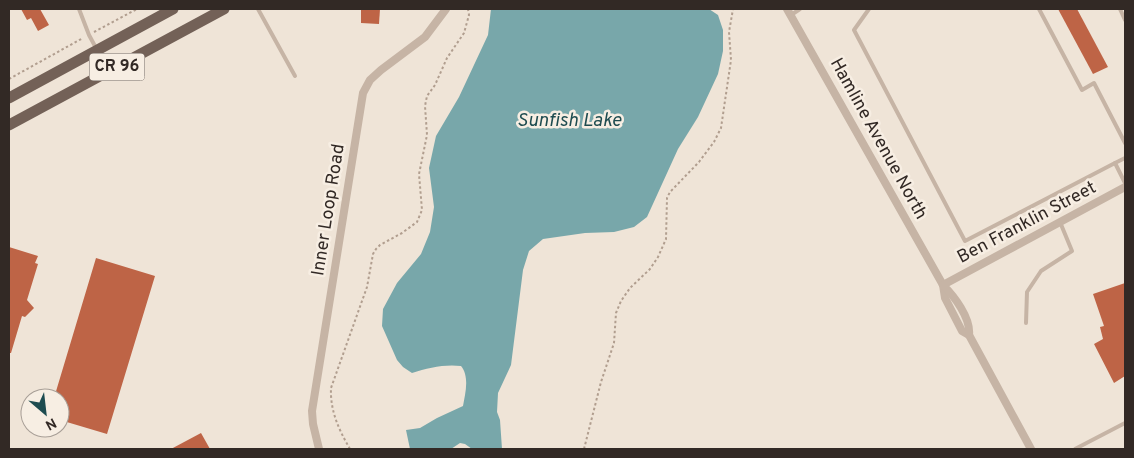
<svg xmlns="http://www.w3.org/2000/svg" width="1134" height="458" font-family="Overpass,sans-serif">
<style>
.water{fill:#78a7aa}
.building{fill:#be6446}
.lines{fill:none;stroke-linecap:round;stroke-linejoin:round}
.path{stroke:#b19e8f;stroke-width:2;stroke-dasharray:2.5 2.5;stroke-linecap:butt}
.lane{stroke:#c6b4a5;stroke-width:4}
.street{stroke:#c6b4a5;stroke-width:8}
.primary{stroke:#736157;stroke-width:11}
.labels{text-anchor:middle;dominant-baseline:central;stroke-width:5;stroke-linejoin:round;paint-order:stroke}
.shield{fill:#f7eee3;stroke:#6d645e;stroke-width:1}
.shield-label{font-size:16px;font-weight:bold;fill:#322925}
.street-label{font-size:18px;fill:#322925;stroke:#f7eee3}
.water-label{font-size:19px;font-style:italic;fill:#1e4c50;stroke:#f7eee3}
</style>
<rect width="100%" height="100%" fill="#efe4d7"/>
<!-- water -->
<path class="water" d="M 491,9 L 709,9 L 718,15 L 723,30 L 723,51 L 718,74 L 698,117 L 678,149 L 647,217 L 634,227 L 614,232 L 585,233 L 543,239 L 529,251 L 523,270 L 511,365 L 498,393 L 497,412 L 500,420 L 502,449 L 472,449 L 465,444 L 460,443 L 451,449 L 410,449 L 406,430 L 420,428 L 437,418 L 463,406 C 465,394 470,377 461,366 C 444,364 428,368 412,373 L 403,367 L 397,360 L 382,326 L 383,309 L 397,283 L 421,254 L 430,232 L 434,207 L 429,168 L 436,136 L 459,97 L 488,35 Z"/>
<!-- building -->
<g class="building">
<path d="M 21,9 L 40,9 L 49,25 L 38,31 L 31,18 L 27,20 Z"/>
<path d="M 361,9 L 380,9 L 379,24 L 361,23 Z"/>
<path d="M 1058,9 L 1077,9 L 1108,67 L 1093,74 Z"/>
<path d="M 9,247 L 38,256 L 35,263 L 38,264 L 27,300 L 34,308 L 25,317 L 22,316 L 11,353 L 9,353 Z"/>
<path d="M 96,258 L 155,276 L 107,434 L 60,420 L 60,398 L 54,398 Z"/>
<path d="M 1125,283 L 1125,376 L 1114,383 L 1094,344 L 1103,339 L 1100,327 L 1104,326 L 1093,294 Z"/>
<path d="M 201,433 L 210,449 L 171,449 Z"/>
</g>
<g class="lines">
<!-- path -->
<g class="path">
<path d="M 94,32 L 137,9"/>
<path d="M 9,79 L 83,38"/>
<path d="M 350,449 C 339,430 330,411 331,388 L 367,287 L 373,254 L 376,249 L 380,245 L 402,233 L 417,222 L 422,210 L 419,174 L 427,135 L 425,106 L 427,96 L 435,85 L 447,58 L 464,33 L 469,15 L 468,9"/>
<path d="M 584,449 L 601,382 L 614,343 L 616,313 L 621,301 L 630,288 L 650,269 L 658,257 L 666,239 L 667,198 L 670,192 L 699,162 L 714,142 L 721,128 L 731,60 L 729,32 L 733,9"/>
</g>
<!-- lane -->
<g class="lane">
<path d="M 79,9 L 89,35 L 96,48"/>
<path d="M 258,9 L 295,76"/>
<path d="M 869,9 L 854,30 L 965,241 L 1115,163"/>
<path d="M 1039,9 L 1082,90 L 1094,83 L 1125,143"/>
<path d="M 1120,9 L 1125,20"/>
<path d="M 791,15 L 800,9"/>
<path d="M 1125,158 L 1115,163 L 1125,183"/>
<path d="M 1026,323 L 1027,292 L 1041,271 L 1072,251 L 1060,222"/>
<path d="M 1075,449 L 1125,423"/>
</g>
<!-- street -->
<g class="street">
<path d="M 787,9 L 943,285 L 945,298 L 962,331 L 969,335"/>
<path d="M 319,449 L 313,424 L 312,411 L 363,93 L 370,80 L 381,70 L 425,37 L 446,9"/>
<path d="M 1031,449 L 969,335 C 971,318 954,296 943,285 L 1125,187"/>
</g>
<!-- primary -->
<g class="primary">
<path d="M 9,98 L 173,9"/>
<path d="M 9,125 L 224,9"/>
</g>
</g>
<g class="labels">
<!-- shield labels -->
<rect class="shield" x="89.5" y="53.5" width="55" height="27" rx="4"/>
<g class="shield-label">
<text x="117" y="67">CR 96</text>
</g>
<!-- street labels -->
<g class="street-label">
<text transform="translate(878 139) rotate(61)">Hamline Avenue North</text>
<text transform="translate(329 210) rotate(-81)">Inner Loop Road</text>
<text transform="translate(1027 223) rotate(-28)">Ben Franklin Street</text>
</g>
<!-- water labels -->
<g class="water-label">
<text x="569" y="121">Sunfish Lake</text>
</g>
</g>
<!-- border -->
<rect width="1134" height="458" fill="none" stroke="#322925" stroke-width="20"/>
<!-- north arrow -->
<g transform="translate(45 413) rotate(152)"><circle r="24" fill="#f7eee3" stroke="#a89f97"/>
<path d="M0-4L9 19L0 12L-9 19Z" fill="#1e4c50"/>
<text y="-8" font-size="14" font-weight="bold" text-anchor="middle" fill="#322925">N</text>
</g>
</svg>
